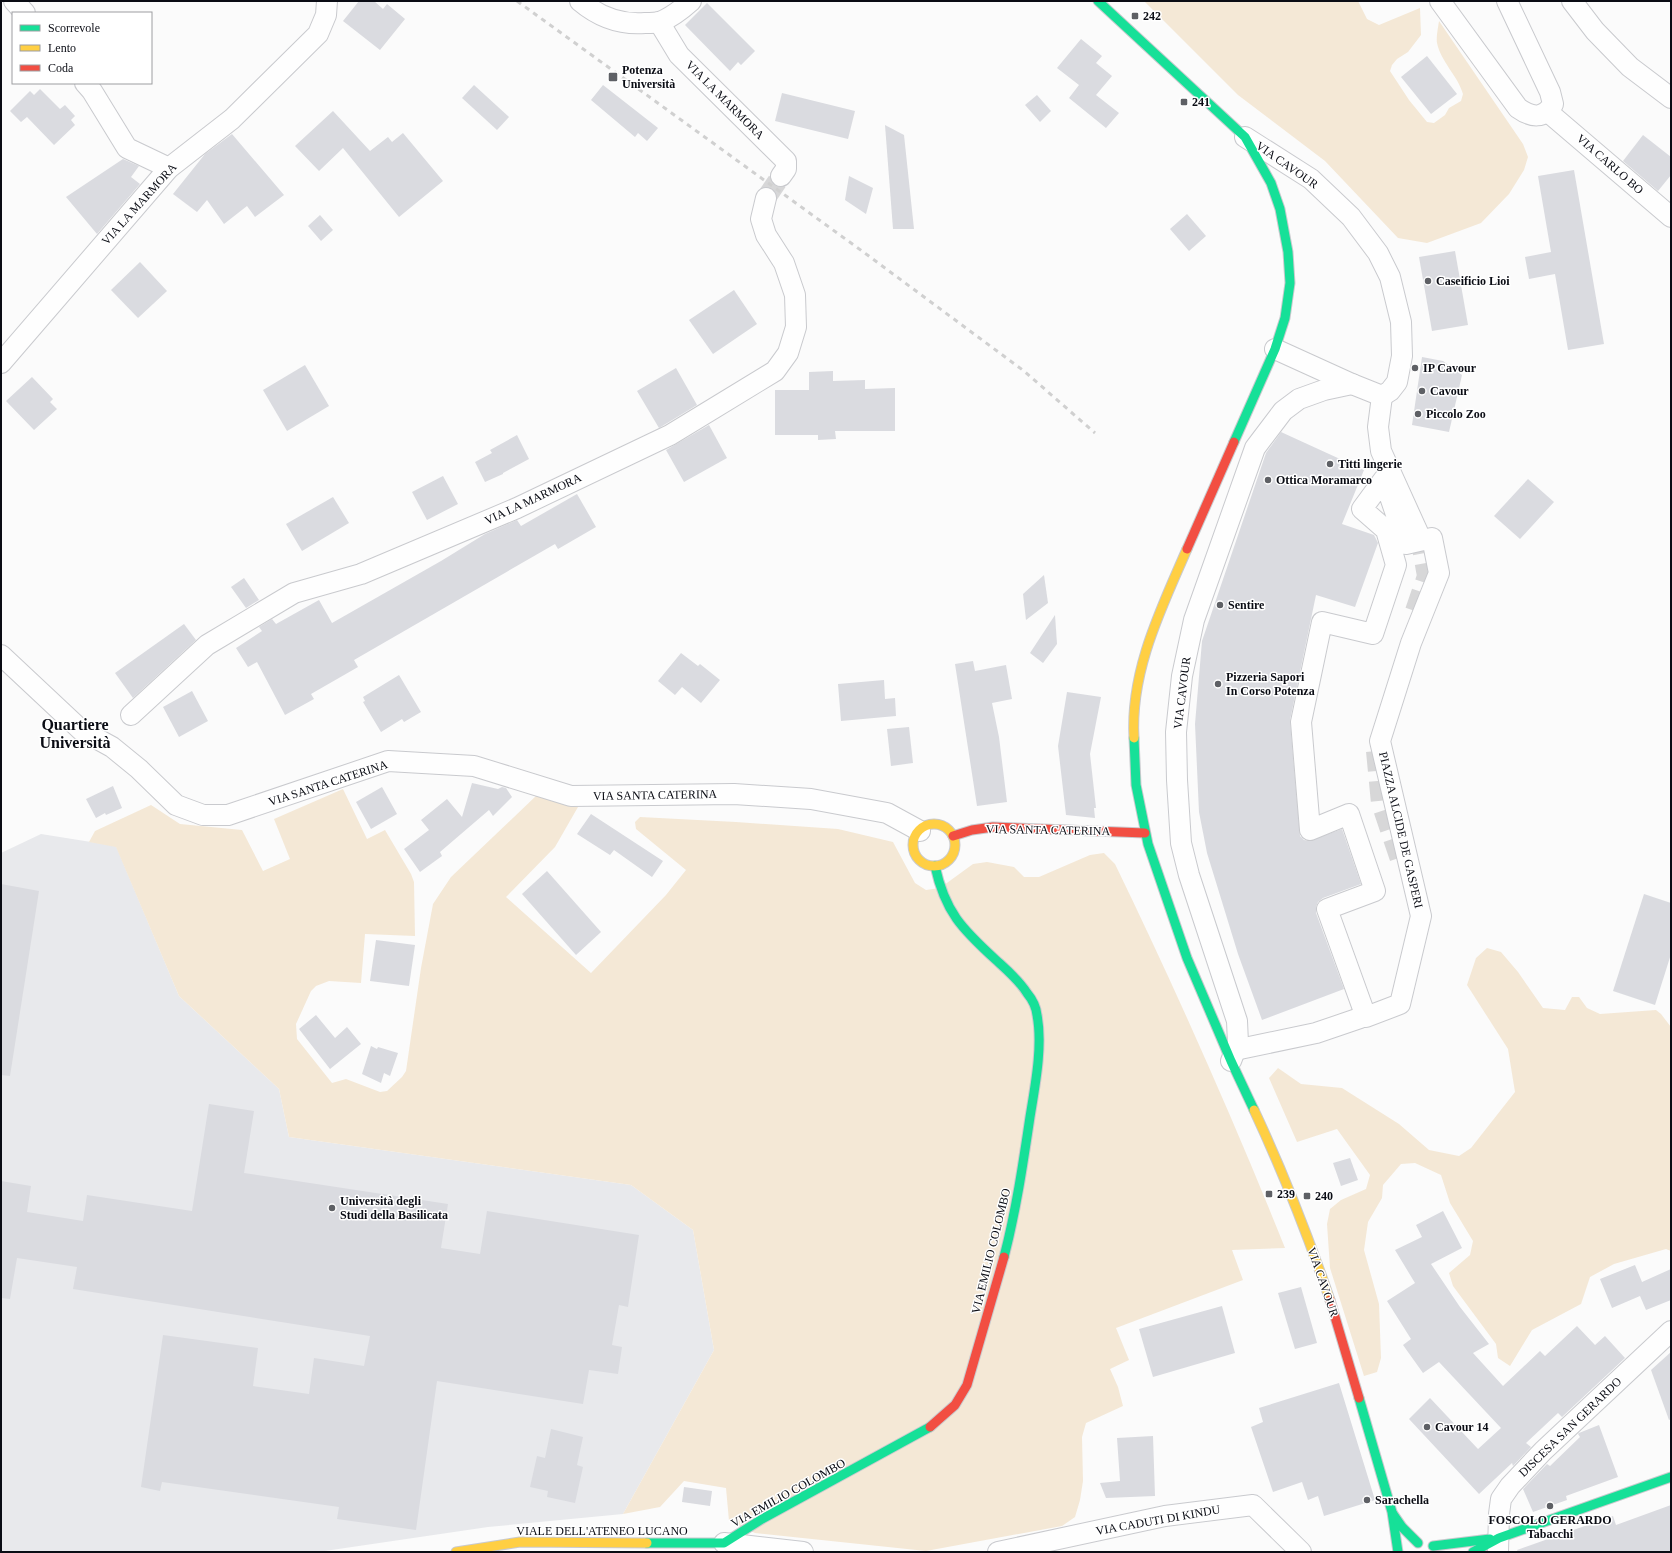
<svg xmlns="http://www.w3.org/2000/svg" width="1672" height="1553" font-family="Georgia,serif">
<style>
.built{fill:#e8e9ec}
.green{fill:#f4e8d6}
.building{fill:#dadbe0}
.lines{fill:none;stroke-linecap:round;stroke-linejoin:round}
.street-tunnel{stroke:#d7d7d8;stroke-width:20;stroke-dasharray:20 10;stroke-linecap:butt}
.street-casing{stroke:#c9cace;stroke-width:22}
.fast-casing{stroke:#c9cace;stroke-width:11}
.slow-casing{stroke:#c9cace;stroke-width:11}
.jam-casing{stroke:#c9cace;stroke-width:11}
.street{stroke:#fefefe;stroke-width:20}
.fast{stroke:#16e098;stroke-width:9}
.slow{stroke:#ffcf43;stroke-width:9}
.jam{stroke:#f24e42;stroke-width:9}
.rail{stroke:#d0d0d0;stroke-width:3;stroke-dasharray:5 5;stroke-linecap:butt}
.poi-dot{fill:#5e6065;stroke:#fff;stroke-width:1.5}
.labels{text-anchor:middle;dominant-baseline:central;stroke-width:3;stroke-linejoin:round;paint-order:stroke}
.poi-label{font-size:12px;font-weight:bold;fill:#0a0c14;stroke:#fff;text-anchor:start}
.street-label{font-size:12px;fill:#0a0c14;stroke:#fff}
.district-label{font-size:16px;font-weight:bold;fill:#0a0c14;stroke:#fff}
</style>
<rect width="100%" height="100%" fill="#fbfbfb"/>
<!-- built -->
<path class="built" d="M 41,834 L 116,846 L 179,996 L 279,1089 L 289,1137 L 631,1185 L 693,1230 L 714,1350 L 623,1514 L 488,1527 L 318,1552 L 1,1552 L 1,853 Z"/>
<!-- green -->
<g class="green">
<path d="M 1144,1 L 1358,1 L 1367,19 L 1379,25 L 1420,8 L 1421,35 L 1408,52 L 1397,59 L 1392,65 L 1390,71 L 1409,100 L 1427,122 L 1434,123 L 1445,115 L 1449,108 L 1461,101 L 1463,94 C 1458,76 1441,62 1437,43 C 1436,37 1438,28 1439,21 L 1523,144 L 1528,157 L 1524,170 L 1509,194 L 1481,223 L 1427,243 L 1398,238 L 1325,161 L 1238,95 Z"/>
<path d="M 343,789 L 367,839 L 385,830 L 411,874 L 414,882 L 415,936 L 365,934 L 361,983 L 329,981 L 316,986 L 311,991 L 296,1024 L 297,1039 L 332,1083 L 346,1079 L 380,1092 L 387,1091 L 402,1077 L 406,1071 L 421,968 L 433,904 L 451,877 L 537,795 L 578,807 L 555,847 L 506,897 L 591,973 L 666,895 L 686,870 L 636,829 L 635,822 L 640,817 L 736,822 L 838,829 L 893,842 L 915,883 L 926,890 L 940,888 L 973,864 L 987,862 L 1014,867 L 1024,877 L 1039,877 L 1090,855 L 1104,853 L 1115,864 C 1176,990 1233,1118 1285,1248 L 1232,1250 L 1243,1280 L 1116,1328 L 1129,1360 L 1110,1369 L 1118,1387 L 1123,1406 L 1086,1423 L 1082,1437 L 1083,1481 L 1080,1500 L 1075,1517 L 1062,1526 L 926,1551 L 755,1533 L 729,1521 L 726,1488 L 684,1481 L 660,1507 L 623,1514 L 714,1350 L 693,1230 L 631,1185 L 289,1137 L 279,1089 L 179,996 L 116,847 L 89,842 L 95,831 L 151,805 L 180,824 L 242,830 L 263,871 L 290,859 L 274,819 Z"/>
<path d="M 1487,948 L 1501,952 L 1518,972 L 1543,1008 L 1565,1010 L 1572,997 L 1579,997 L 1587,1008 L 1600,1014 L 1656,1010 L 1661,1014 L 1671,1027 L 1671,1251 L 1666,1249 L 1614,1264 L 1590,1277 L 1581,1304 L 1532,1330 L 1510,1366 L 1498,1358 L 1496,1344 L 1453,1286 L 1449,1273 L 1470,1255 L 1473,1241 L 1450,1203 L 1441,1175 L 1415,1163 L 1401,1164 L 1383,1185 L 1382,1198 L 1368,1222 L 1364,1250 L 1379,1304 L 1381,1358 L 1377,1372 L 1364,1376 L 1330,1268 L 1327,1224 L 1330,1209 L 1341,1200 L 1366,1189 L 1370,1175 L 1337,1129 L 1297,1142 L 1269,1078 L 1278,1068 L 1301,1084 L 1342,1088 L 1399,1124 L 1429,1150 L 1459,1156 L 1471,1148 L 1515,1092 L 1508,1049 L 1467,985 L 1476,958 Z"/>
</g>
<!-- building -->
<g class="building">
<path d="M 359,1 L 374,1 L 383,9 L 387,4 L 405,19 L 380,50 L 343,21 Z"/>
<path d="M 707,3 L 755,51 L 741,65 L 738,62 L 730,71 L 685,25 Z"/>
<path d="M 1081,39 L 1102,56 L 1096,63 L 1112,76 L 1096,95 L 1119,113 L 1106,128 L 1069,98 L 1079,85 L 1057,68 Z"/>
<path d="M 1427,56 L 1457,94 L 1431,114 L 1401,77 Z"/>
<path d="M 474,85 L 509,117 L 497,130 L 462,98 Z"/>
<path d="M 603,85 L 658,128 L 647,141 L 638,133 L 635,137 L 591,100 Z"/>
<path d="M 40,89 L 60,109 L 65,105 L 75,116 L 71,120 L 75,125 L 54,145 L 27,117 L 21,122 L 10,111 L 30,91 L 34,95 Z"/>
<path d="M 782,93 L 855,111 L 848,139 L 775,121 Z"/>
<path d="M 1037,95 L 1051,111 L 1040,122 L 1025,105 Z"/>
<path d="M 333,111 L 370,151 L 388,137 L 392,142 L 403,133 L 443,181 L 399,217 L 343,148 L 319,171 L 295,146 Z"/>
<path d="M 885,125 L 904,135 L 914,229 L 893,229 Z"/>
<path d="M 232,134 L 284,195 L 255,217 L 247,206 L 224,224 L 207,200 L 197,212 L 173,194 L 205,154 Z"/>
<path d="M 1643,135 L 1671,157 L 1671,175 L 1658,191 L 1623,161 Z"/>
<path d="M 123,159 L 139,166 L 131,177 L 140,184 L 97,234 L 66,197 Z"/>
<path d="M 1574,170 L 1604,344 L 1568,350 L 1555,274 L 1529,279 L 1525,257 L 1551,252 L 1538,176 Z"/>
<path d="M 849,176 L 873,188 L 866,214 L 845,200 Z"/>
<path d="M 1187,214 L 1206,236 L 1189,251 L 1170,229 Z"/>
<path d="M 320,215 L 333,230 L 321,241 L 308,226 Z"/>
<path d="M 1455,251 L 1468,325 L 1432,331 L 1419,257 Z"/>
<path d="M 140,262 L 167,291 L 138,318 L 111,290 Z"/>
<path d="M 734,290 L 757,324 L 713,354 L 689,320 Z"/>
<path d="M 1422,357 L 1443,361 L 1462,375 L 1449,432 L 1412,425 Z"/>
<path d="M 305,365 L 329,406 L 287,431 L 263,390 Z"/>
<path d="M 676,368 L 697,405 L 659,428 L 637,391 Z"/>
<path d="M 833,371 L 833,381 L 865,380 L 865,389 L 895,388 L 895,431 L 835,431 L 836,439 L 818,440 L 818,435 L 775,435 L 775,390 L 809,390 L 809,372 Z"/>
<path d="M 32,377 L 53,399 L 50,402 L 57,409 L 34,430 L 6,401 Z"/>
<path d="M 709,425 L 727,458 L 684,482 L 666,450 Z"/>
<path d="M 1281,432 L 1364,470 L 1342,524 L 1374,535 L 1378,543 L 1355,607 L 1316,595 L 1290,720 L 1300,836 L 1304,840 L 1309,841 L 1342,829 L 1361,884 L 1323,898 L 1318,902 L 1316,907 L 1316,913 L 1344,989 L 1262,1020 L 1238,954 L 1207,853 L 1199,812 L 1195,724 L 1202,641 L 1266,453 Z"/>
<path d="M 517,435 L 529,459 L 503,473 L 503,474 L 485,482 L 475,462 L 492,453 L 490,450 Z"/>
<path d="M 443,476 L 458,504 L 427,520 L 412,492 Z"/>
<path d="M 1528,479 L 1554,502 L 1520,539 L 1494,516 Z"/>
<path d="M 577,494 L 596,527 L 558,549 L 555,544 L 354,660 L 358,667 L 311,694 L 314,699 L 285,715 L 257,662 L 248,667 L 236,648 L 262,631 L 259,627 L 272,619 L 276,624 L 319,600 L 332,623 L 441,561 L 485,534 L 517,520 L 521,526 Z"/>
<path d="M 333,497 L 349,523 L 302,551 L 286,524 Z"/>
<path d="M 1044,575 L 1048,603 L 1026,620 L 1023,594 Z"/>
<path d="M 244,578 L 259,600 L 246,608 L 231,587 Z"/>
<path d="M 1055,615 L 1057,644 L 1043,663 L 1030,653 Z"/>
<path d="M 184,624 L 196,640 L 133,698 L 115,673 Z"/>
<path d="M 681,653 L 698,666 L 700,664 L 720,680 L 701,703 L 682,687 L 675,695 L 658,681 Z"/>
<path d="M 973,661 L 975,671 L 1006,665 L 1012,699 L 992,703 L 999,737 L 1007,802 L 977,806 L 955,664 Z"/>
<path d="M 399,675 L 421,712 L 404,722 L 402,719 L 381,732 L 363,702 L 365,701 L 363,697 Z"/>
<path d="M 884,680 L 885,699 L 895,698 L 896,716 L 841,721 L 838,684 Z"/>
<path d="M 192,691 L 208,721 L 179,737 L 163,707 Z"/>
<path d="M 1067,692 L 1101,697 L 1090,754 L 1096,808 L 1094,808 L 1095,818 L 1066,815 L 1058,746 Z"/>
<path d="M 909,727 L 913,763 L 891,766 L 887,729 Z"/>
<path d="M 472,783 L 498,789 L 502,787 L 506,788 L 512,797 L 493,816 L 489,810 L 440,852 L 442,856 L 420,872 L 404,849 L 429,830 L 421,820 L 447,799 L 462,817 Z"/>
<path d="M 113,786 L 122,808 L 106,815 L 105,813 L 96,818 L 86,799 Z"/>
<path d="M 382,787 L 397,814 L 371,829 L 356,802 Z"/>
<path d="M 591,814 L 663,861 L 652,877 L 614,850 L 610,855 L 577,834 Z"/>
<path d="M 547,871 L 601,932 L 576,955 L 522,894 Z"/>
<path d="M 1,884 L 39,891 L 10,1076 L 1,1075 Z"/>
<path d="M 1644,894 L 1671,903 L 1671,954 L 1655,1005 L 1613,991 Z"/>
<path d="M 376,940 L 415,945 L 409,986 L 370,981 Z"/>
<path d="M 316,1015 L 335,1038 L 347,1027 L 361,1044 L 330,1069 L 299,1029 Z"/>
<path d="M 371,1046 L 377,1049 L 378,1047 L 398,1053 L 390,1076 L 384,1073 L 381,1083 L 362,1074 Z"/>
<path d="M 209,1104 L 254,1111 L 244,1173 L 448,1204 L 441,1248 L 480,1254 L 487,1211 L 639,1235 L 628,1307 L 619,1305 L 612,1345 L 622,1347 L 618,1374 L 589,1370 L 583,1404 L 437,1381 L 416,1530 L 337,1519 L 339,1507 L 162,1482 L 160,1491 L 141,1487 L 163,1335 L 258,1348 L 253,1386 L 309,1394 L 314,1358 L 364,1366 L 370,1336 L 73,1289 L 77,1267 L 17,1258 L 10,1299 L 1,1298 L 1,1181 L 31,1186 L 27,1212 L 83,1221 L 87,1195 L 192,1211 Z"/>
<path d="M 1350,1158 L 1358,1180 L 1341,1186 L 1333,1163 Z"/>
<path d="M 1443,1211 L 1462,1248 L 1431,1264 L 1460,1307 L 1489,1344 L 1473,1353 L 1503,1386 L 1540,1351 L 1545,1356 L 1577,1326 L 1595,1345 L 1605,1336 L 1625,1358 L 1562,1417 L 1558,1413 L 1526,1443 L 1531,1447 L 1513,1466 L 1512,1463 L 1479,1494 L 1409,1419 L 1430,1398 L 1478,1449 L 1501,1428 L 1439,1362 L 1423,1373 L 1403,1345 L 1411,1339 L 1387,1301 L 1415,1283 L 1395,1250 L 1422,1237 L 1416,1225 Z"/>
<path d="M 1635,1265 L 1642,1282 L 1671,1269 L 1671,1300 L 1646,1310 L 1640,1296 L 1612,1308 L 1600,1279 Z"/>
<path d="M 1301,1287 L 1317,1343 L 1295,1349 L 1278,1293 Z"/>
<path d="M 1222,1306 L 1235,1353 L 1153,1377 L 1139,1329 Z"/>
<path d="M 1671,1352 L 1671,1419 L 1669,1420 L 1651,1370 Z"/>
<path d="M 1339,1383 L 1375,1500 L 1324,1516 L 1318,1496 L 1308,1500 L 1302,1482 L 1273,1492 L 1251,1427 L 1263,1422 L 1259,1408 Z"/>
<path d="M 1599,1425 L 1618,1477 L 1566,1496 L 1567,1500 L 1533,1512 L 1523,1489 L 1547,1464 L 1550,1466 L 1580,1437 L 1578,1434 L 1579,1433 Z"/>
<path d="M 551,1429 L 583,1437 L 577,1465 L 583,1467 L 575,1503 L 547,1497 L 548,1491 L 530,1487 L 537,1456 L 545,1458 Z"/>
<path d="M 1153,1436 L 1155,1496 L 1106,1498 L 1100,1483 L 1120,1481 L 1117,1438 Z"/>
<path d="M 684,1487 L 712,1491 L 710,1506 L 682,1502 Z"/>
<path d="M 1671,1505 L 1671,1552 L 1518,1552 L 1517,1550 L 1613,1516 L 1616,1525 Z"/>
</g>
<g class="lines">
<!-- street-tunnel -->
<g class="street-tunnel">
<path d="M 766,198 L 781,176"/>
<path d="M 1415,611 L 1427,576 L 1420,537"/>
<path d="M 1376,751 L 1381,803 L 1402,865"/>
</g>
<defs>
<g id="street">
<path d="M 14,1 L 25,13"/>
<path d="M 580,1 C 599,17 620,25 645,23 C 650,23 656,23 660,22 C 672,17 681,10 691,1"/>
<path d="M 1440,1 L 1518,108 C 1532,118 1544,119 1553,104 L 1550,92 L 1507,1"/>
<path d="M 1572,1 L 1595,31 L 1630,67 L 1671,98"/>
<path d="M 659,22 L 679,55 L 786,161 L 786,169 L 781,176"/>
<path d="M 85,83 L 92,91 L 127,148 L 169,168"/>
<path d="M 1548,112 L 1671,217"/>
<path d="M 1245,137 L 1311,179 L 1351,217 L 1378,253 L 1390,277 L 1401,322 L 1402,356 L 1397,382 L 1390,391 L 1382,396 L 1352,384 L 1275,349"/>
<path d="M 1,363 L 169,168 L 232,119 L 318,34 L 326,15 L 327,1"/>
<path d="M 1382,396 L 1378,427 L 1381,451 L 1420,537"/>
<path d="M 1384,479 L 1406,544 L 1432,538 L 1439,573 L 1411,643 L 1380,741 L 1421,916 L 1400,1004 L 1366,1017 L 1327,909 L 1375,891 L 1349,814 L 1310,830 L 1301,722 L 1322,622 L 1373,634 L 1396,565 L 1386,530 L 1362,509 Z"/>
<path d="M 1,655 L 81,730 L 112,747 L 139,769 L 176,805 L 203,815 L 228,815 L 388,761 L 474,766 L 571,796 L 734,794 L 811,799 L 887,813 L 920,831"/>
<path d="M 131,715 L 207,645 L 294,593 L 361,574 L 517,508 L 670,435 L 775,371 L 788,353 L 796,327 L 795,295 L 784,263 L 766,235 L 761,219 L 766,198"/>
<path d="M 1235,1050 L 1316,1033 L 1360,1018"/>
<path d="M 1231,1061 L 1238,1043 L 1237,1021 L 1189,875 L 1181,843 L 1177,780 L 1176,732 L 1182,676 L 1194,620 L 1255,448 L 1283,411 L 1299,399 L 1324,390 L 1352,384"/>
<path d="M 724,1543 L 803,1552"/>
<path d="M 998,1552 L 1165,1516 L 1253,1505 L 1301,1552"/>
<path d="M 1498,1552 L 1499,1514 L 1501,1499 L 1510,1486 L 1543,1451 L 1671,1331"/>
</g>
<g id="fast">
<path d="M 1098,1 L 1245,137 L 1271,183 L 1280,209 L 1288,252 L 1290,283 L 1285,318 L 1275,349 L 1234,442"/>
<path d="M 1134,738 L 1136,785 L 1148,844 L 1187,958 L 1231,1061 L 1254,1110"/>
<path d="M 935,866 C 945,912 962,929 996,960 C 1007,970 1019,980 1027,993 C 1032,999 1036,1006 1037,1015 C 1043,1046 1035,1086 1030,1117 C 1023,1164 1016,1211 1004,1257"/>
<path d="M 1359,1398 L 1392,1512 L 1398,1552"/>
<path d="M 1393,1514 L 1402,1527 L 1418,1543"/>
<path d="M 647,1543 L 724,1543 L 762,1519 L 930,1427"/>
<path d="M 1433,1546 L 1490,1539"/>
<path d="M 1473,1552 L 1499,1538 L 1671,1477"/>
</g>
<g id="slow">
<path d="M 1134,738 C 1130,671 1161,609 1187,549"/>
<circle cx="934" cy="845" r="21"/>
<path d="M 1254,1110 C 1283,1172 1308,1236 1330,1300"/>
<path d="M 456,1552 L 520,1542 L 647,1543"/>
</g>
<g id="jam">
<path d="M 1187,549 L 1234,442"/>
<path d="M 953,836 L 972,830 L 993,827 L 1145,833"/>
<path d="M 1330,1300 L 1359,1398"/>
<path d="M 930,1427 L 955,1405 L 967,1385 L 1004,1257"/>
</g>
</defs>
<!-- street casing -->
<use href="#street" class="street-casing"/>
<!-- fast casing -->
<use href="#fast" class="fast-casing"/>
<!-- slow casing -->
<use href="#slow" class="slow-casing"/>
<!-- jam casing -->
<use href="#jam" class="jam-casing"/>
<!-- street -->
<use href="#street" class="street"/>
<!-- fast -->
<use href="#fast" class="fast"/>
<!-- slow -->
<use href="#slow" class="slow"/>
<!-- jam -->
<use href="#jam" class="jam"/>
<!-- rail -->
<path class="rail" d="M 517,1 L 862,251 L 1024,371 L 1095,433"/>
</g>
<!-- markers -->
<g class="poi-dot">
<rect x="1131" y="12" width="8" height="8" rx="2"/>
<rect x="608" y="72" width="10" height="10" rx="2"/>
<rect x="1180" y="98" width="8" height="8" rx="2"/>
<circle cx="1428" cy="281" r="4"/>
<circle cx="1415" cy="368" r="4"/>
<circle cx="1422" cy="391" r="4"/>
<circle cx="1418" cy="414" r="4"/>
<circle cx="1330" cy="464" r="4"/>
<circle cx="1268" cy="480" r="4"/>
<circle cx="1220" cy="605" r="4"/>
<circle cx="1218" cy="684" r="4"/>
<rect x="1265" y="1190" width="8" height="8" rx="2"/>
<rect x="1303" y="1192" width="8" height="8" rx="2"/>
<circle cx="332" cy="1208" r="4"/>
<circle cx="1427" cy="1427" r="4"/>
<circle cx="1367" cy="1500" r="4"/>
<circle cx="1550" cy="1506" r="4"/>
</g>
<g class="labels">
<!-- poi labels -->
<g class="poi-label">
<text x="1143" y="16">242</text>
<text x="622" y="70">Potenza<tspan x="622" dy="14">Università</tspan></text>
<text x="1192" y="102">241</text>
<text x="1436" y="281">Caseificio Lioi</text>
<text x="1423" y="368">IP Cavour</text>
<text x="1430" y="391">Cavour</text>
<text x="1426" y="414">Piccolo Zoo</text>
<text x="1338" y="464">Titti lingerie</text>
<text x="1276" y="480">Ottica Moramarco</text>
<text x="1228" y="605">Sentire</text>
<text x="1226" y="677">Pizzeria Sapori<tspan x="1226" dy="14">In Corso Potenza</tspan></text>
<text x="1277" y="1194">239</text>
<text x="1315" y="1196">240</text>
<text x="340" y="1201">Università degli<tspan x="340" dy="14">Studi della Basilicata</tspan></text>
<text x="1435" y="1427">Cavour 14</text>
<text x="1375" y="1500">Sarachella</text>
<text x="1550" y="1520" text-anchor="middle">FOSCOLO GERARDO<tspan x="1550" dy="14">Tabacchi</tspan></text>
</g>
<!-- street labels -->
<g class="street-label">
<text transform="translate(725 100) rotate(45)">VIA LA MARMORA</text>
<text transform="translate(1610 164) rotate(41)">VIA CARLO BO</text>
<text transform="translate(1287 165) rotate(35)">VIA CAVOUR</text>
<text transform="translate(139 204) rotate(-48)">VIA LA MARMORA</text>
<text transform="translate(533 499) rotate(-25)">VIA LA MARMORA</text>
<text transform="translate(1182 693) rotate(-83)">VIA CAVOUR</text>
<text transform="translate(328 783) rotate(-18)">VIA SANTA CATERINA</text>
<text transform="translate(655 795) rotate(-1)">VIA SANTA CATERINA</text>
<text transform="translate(1048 830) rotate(1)">VIA SANTA CATERINA</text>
<text transform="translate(1401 830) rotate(77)">PIAZZA ALCIDE DE GASPERI</text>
<text transform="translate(991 1251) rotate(-76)">VIA EMILIO COLOMBO</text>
<text transform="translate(1323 1282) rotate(71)">VIA CAVOUR</text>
<text transform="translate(1570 1427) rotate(-44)">DISCESA SAN GERARDO</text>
<text transform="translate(788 1493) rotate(-29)">VIA EMILIO COLOMBO</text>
<text transform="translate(1158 1520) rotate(-10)">VIA CADUTI DI KINDU</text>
<text x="602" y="1531">VIALE DELL'ATENEO LUCANO</text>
</g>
<!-- district labels -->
<g class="district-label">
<text x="75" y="724">Quartiere<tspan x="75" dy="18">Università</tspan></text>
</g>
</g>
<!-- border -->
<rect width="1672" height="1553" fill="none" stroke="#0a0c14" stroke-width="4"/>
<!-- legend -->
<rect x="12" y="12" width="140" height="72" fill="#ffffff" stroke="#9d9ea1"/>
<rect x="20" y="25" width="20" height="6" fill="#16e098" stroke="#9d9ea1"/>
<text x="48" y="32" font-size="12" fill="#0a0c14">Scorrevole</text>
<rect x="20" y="45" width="20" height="6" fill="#ffcf43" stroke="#9d9ea1"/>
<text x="48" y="52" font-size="12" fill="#0a0c14">Lento</text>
<rect x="20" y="65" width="20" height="6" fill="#f24e42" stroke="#9d9ea1"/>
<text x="48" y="72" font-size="12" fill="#0a0c14">Coda</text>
</svg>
